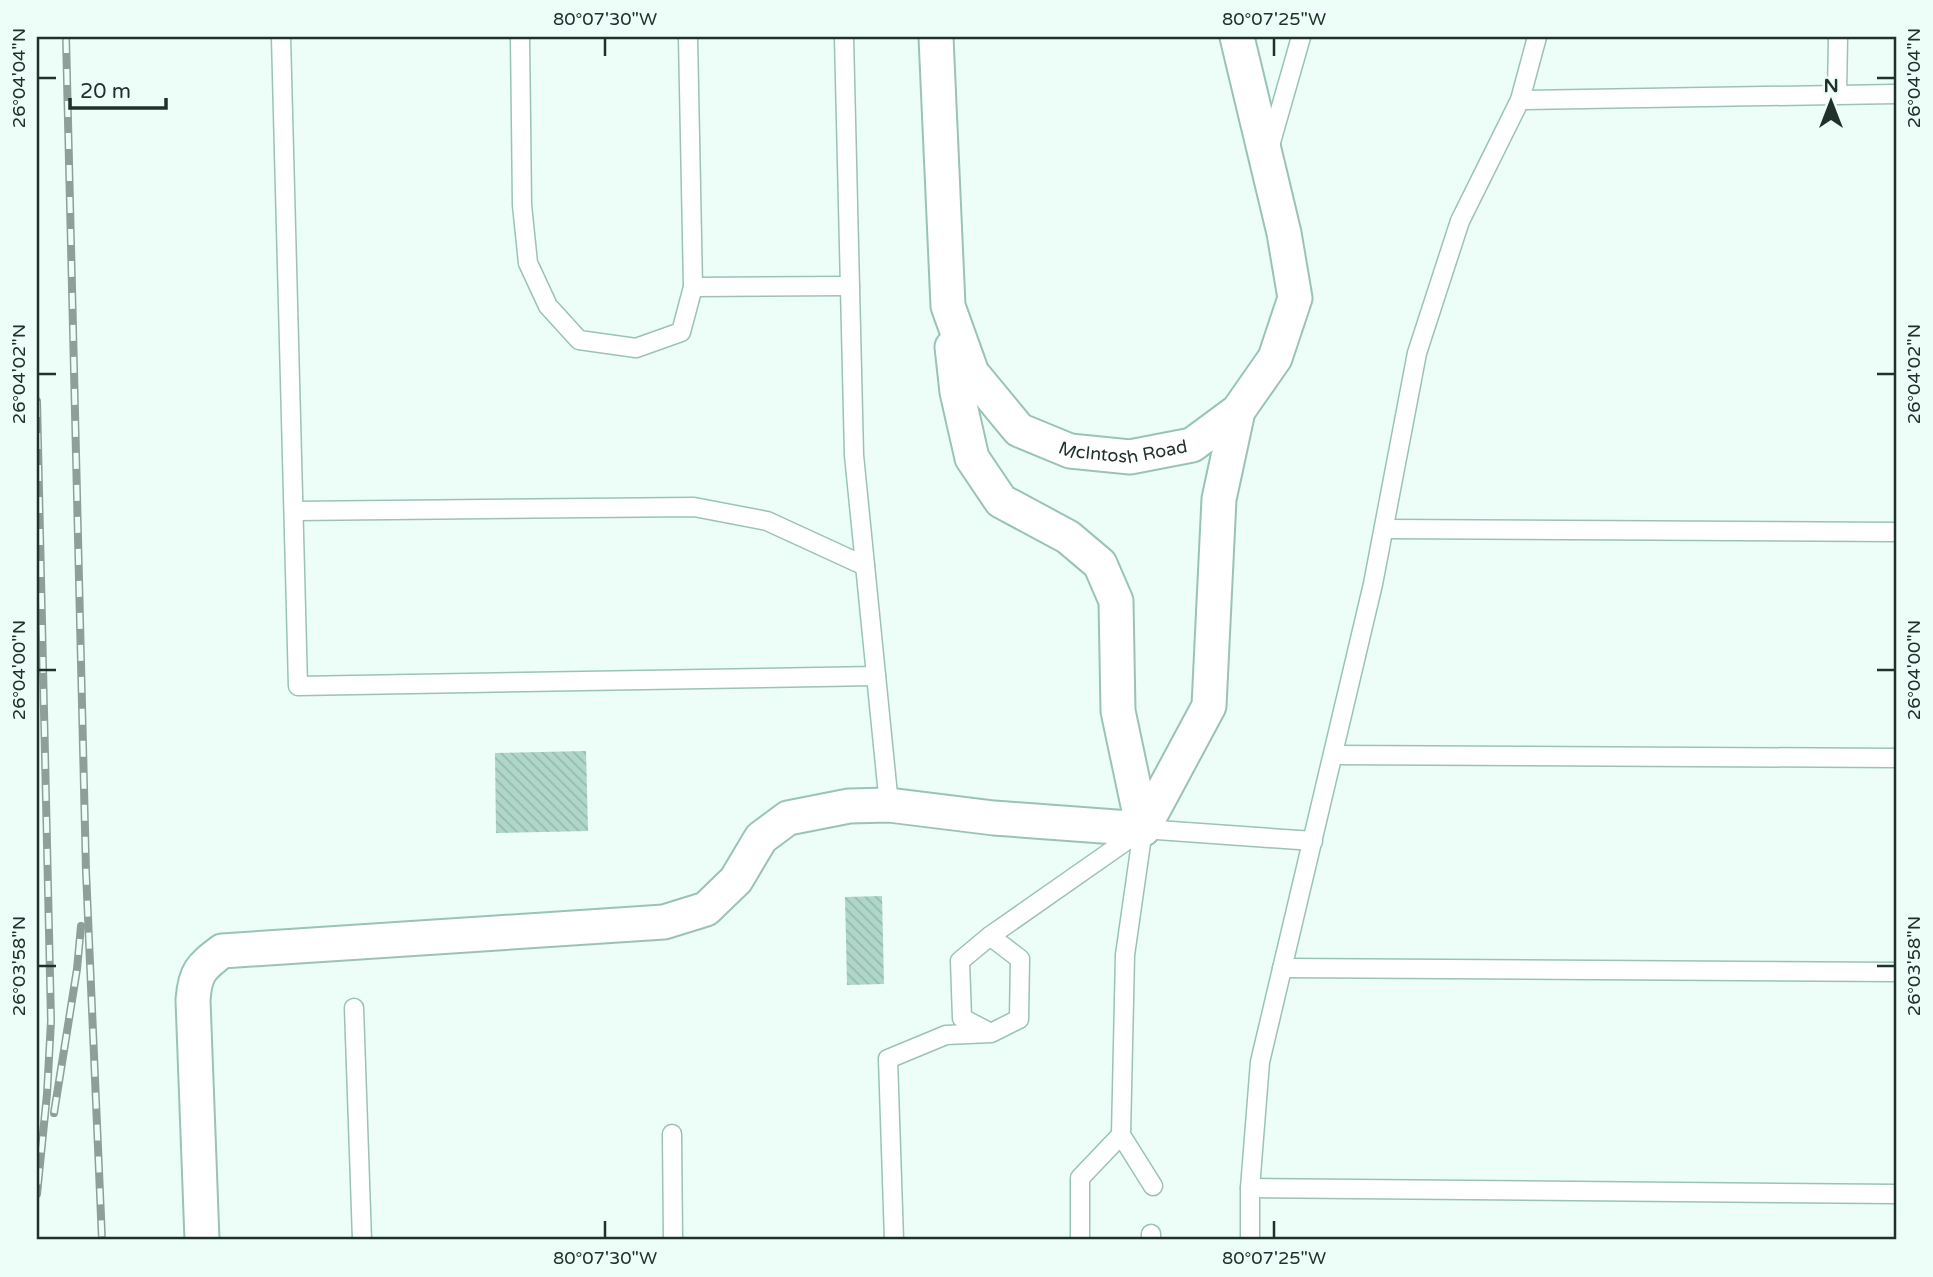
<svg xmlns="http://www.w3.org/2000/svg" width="1933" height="1277" font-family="'Varela Round',sans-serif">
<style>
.building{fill:url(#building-back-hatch)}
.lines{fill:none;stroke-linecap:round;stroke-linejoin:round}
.lane-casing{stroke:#9ac3b7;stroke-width:21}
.street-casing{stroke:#9ac3b7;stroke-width:37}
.lane{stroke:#fff;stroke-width:18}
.street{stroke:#fff;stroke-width:33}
.rail-casing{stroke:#8e9e99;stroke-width:8}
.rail{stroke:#edfdf8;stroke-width:5;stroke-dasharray:16;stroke-linecap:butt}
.ticks{fill:none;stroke:#20302b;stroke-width:2.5}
.labels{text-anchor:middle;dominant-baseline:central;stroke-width:5;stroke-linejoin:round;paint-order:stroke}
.street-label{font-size:18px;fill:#20302b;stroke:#edfdf8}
.neatline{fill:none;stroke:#20302b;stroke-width:2.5}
.ticks-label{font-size:18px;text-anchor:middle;fill:#20302b}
</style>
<defs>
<pattern id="building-back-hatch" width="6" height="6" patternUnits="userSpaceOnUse" patternTransform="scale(1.75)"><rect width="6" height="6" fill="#aed7ca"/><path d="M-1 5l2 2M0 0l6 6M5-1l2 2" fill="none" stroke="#95b9ae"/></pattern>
</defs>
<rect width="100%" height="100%" fill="#edfdf8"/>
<!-- building -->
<g class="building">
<path d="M 586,751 L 588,831 L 496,833 L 495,753 Z"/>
<path d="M 882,896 L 884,984 L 847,985 L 845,897 Z"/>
</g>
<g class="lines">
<defs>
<g id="lane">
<path d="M 281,37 L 298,686 L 876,676"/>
<path d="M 520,37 L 522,205 L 528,263 L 548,306 L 579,340 L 636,348 L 681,332 L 693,287 L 688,37"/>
<path d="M 844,37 L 854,455 L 889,805"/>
<path d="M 1837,94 L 1838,37"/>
<path d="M 1520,100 L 1896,94"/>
<path d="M 1269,149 L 1301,37"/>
<path d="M 693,287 L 850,286"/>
<path d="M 294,511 L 694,507 L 767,521 L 865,566"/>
<path d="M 1384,529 L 1896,532"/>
<path d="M 1333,755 L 1896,758"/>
<path d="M 1143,829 L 1125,955 L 1121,1135 L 1153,1186"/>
<path d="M 990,936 L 1143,829 L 1313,841"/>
<path d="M 1282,968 L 1896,972"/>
<path d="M 354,1008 L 362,1240"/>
<path d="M 672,1134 L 673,1240"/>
<path d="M 1250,1188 L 1896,1194"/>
<path d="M 894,1240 L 888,1059 L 946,1035 L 991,1033 L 1019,1019 L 1020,959 L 990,936 L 960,961 L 962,1018 L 991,1033"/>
<path d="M 1080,1240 L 1080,1178 L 1121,1135"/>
<path d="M 1151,1240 L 1151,1234"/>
<path d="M 1250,1240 L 1250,1188 L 1260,1062 L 1373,584 L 1417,353 L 1460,221 L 1520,100 L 1537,37"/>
</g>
<g id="street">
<path id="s1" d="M 936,37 L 948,306 L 972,373 L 1019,430 L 1070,451 L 1130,457 L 1192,445 L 1238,411 L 1275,358 L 1295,298 L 1284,233 L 1237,37"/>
<path d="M 952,347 L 957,392 L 972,458 L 1001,501 L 1068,537 L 1100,564 L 1116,601 L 1118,711 L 1143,829"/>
<path d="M 1143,829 L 1209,706 L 1219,499 L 1238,411"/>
<path d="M 202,1240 L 193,1000 C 195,972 201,967 222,951 L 664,922 L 706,909 L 736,880 L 761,838 L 788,818 L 849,806 L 889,805 L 994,818 L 1143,829"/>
</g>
</defs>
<!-- lane casing -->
<use href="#lane" class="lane-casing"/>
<!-- street casing -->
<use href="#street" class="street-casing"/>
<!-- lane -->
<use href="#lane" class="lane"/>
<!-- street -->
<use href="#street" class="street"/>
<defs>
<g id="rail">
<path d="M 66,37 L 86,871 L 102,1240"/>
<path d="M 37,401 L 51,1021 L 47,1094 L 37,1194"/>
<path d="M 54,1113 L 77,969 L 81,926"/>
</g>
</defs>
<!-- rail casing -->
<use href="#rail" class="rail-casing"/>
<!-- rail -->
<use href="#rail" class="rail"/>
</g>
<!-- ticks -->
<path class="ticks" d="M 605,38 L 605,56M 1274,38 L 1274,56M 38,78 L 56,78M 1877,78 L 1895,78M 38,374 L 56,374M 1877,374 L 1895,374M 38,670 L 56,670M 1877,670 L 1895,670M 38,966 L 56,966M 1877,966 L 1895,966M 605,1221 L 605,1238M 1274,1221 L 1274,1238"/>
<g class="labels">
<!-- street labels -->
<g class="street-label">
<text stroke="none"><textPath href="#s1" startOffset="523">McIntosh Road</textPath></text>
</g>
</g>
<!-- border -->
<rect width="1933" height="1277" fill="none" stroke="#edfdf8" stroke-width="77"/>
<!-- north arrow -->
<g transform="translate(1831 102)" stroke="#edfdf8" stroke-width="5" paint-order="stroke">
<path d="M0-5L12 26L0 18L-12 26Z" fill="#20302b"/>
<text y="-10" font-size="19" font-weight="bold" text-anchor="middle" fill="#20302b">N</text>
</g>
<!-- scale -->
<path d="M70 98v10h96v-10" fill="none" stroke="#20302b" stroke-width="3.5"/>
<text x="80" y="98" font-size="21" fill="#20302b" stroke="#edfdf8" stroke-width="5" paint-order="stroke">20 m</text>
<rect x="38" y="38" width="1857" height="1200" class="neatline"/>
<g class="ticks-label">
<text x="605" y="25">80°07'30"W</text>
<text x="1274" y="25">80°07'25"W</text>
<text transform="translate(19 78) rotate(-90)" y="6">26°04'04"N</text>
<text transform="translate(1914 78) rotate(-90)" y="6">26°04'04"N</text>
<text transform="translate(19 374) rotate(-90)" y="6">26°04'02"N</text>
<text transform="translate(1914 374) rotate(-90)" y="6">26°04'02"N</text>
<text transform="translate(19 670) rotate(-90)" y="6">26°04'00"N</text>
<text transform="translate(1914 670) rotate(-90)" y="6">26°04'00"N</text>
<text transform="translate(19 966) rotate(-90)" y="6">26°03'58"N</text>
<text transform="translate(1914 966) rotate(-90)" y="6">26°03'58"N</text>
<text x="605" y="1264">80°07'30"W</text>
<text x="1274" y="1264">80°07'25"W</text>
</g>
</svg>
